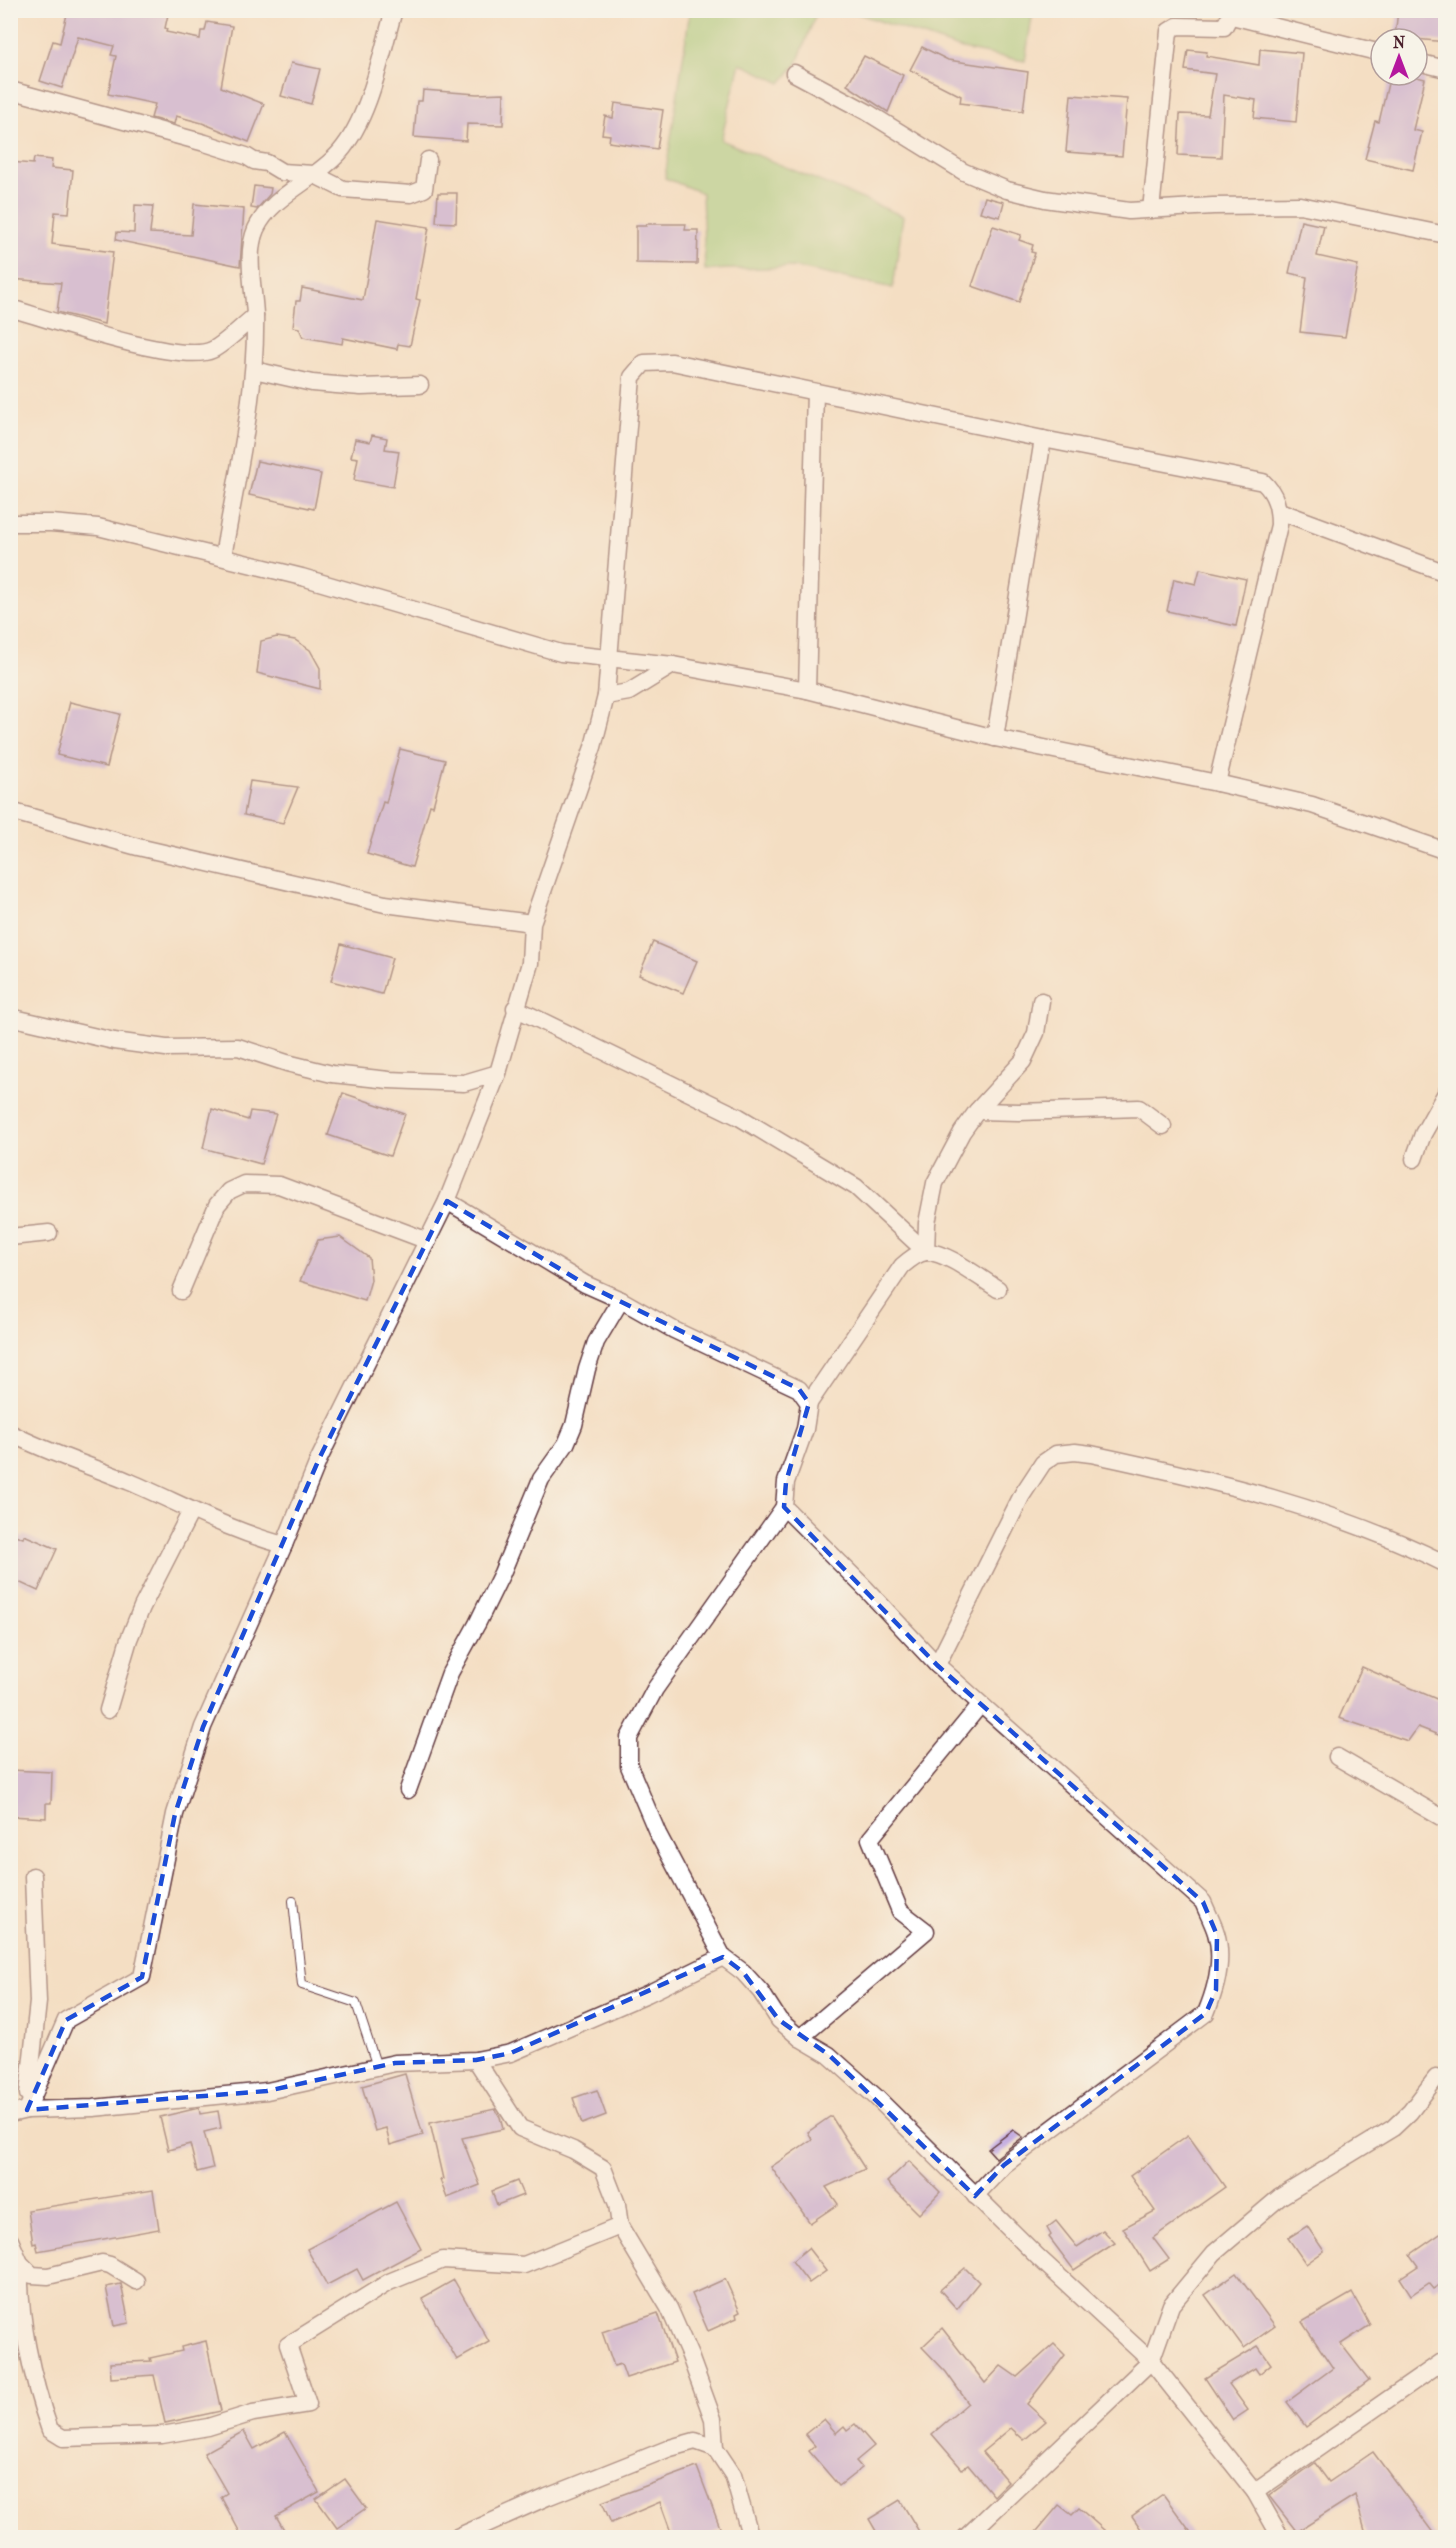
<svg xmlns="http://www.w3.org/2000/svg" width="1456" height="2548" font-family="'IM FELL French Canon',serif">
<style>
.green{fill:#9ccd7c;stroke:#737654;stroke-width:1.5}
.building{fill:#b599df}
.lines{fill:none;stroke-linecap:round;stroke-linejoin:round}
.service-casing{stroke:#643c42;stroke-width:10}
.minor-casing{stroke:#643c42;stroke-width:19}
.service{stroke:#fff;stroke-width:8}
.minor{stroke:#fff;stroke-width:16}
.marked{fill:none;stroke:#1d4ed8;stroke-width:4.5;stroke-dasharray:12 8;stroke-linejoin:round}
</style>
<rect width="100%" height="100%" fill="#f7f3e8"/>
<filter id="ink" filterUnits="userSpaceOnUse"><feTurbulence type="fractalNoise" baseFrequency=".0167" numOctaves="2"/><feDisplacementMap in="SourceGraphic" scale="12" xChannelSelector="R" yChannelSelector="G"/><feConvolveMatrix kernelMatrix="1 2 1 2 8 2 1 2 1" color-interpolation-filters="sRGB"/></filter>
<filter id="wash" filterUnits="userSpaceOnUse"><feTurbulence type="fractalNoise" baseFrequency=".008" numOctaves="4" result="noise"/><feDisplacementMap in="SourceGraphic" scale="24" xChannelSelector="R" yChannelSelector="G"/><feGaussianBlur stdDeviation="1.35" result="paint"/><feColorMatrix in="noise" values="0 0 0 0 0 0 0 0 0 0 0 0 0 0 0 0 0 1.4 0 .05"/><feComposite in="paint" operator="in"/></filter>
<g filter="url(#wash)">
<rect width="100%" height="100%" fill="#f4dec3"/>
<!-- green -->
<g class="green">
<path d="M 690,11 L 817,11 L 797,63 L 781,83 L 740,63 L 721,140 L 903,216 L 893,288 L 794,267 L 705,270 L 702,193 L 665,178 Z"/>
<path d="M 850,11 L 1033,10 L 1033,11 L 1025,61 L 962,49 Z"/>
</g>
<g id="blocks">
<!-- building -->
<g class="building">
<path d="M 68,10 L 169,10 L 165,28 L 167,29 L 166,32 L 200,39 L 201,31 L 205,31 L 207,22 L 232,26 L 221,87 L 264,104 L 249,142 L 202,123 L 176,116 L 174,124 L 151,118 L 155,104 L 108,94 L 116,56 L 111,55 L 114,46 L 78,37 L 62,88 L 40,81 L 53,41 L 60,43 Z"/>
<path d="M 1398,10 L 1446,10 L 1446,42 L 1395,37 Z"/>
<path d="M 922,47 L 948,60 L 1028,72 L 1023,111 L 960,103 L 961,96 L 910,70 Z"/>
<path d="M 1260,49 L 1302,53 L 1296,122 L 1254,118 L 1256,100 L 1224,95 L 1221,157 L 1178,155 L 1180,114 L 1208,115 L 1215,74 L 1185,70 L 1188,50 L 1207,52 L 1206,56 L 1259,65 Z"/>
<path d="M 864,56 L 903,75 L 888,112 L 847,85 Z"/>
<path d="M 291,63 L 320,69 L 311,104 L 281,96 Z"/>
<path d="M 1390,75 L 1409,75 L 1425,79 L 1413,130 L 1422,132 L 1413,170 L 1365,159 L 1375,121 L 1379,122 Z"/>
<path d="M 423,90 L 477,94 L 504,93 L 503,125 L 467,124 L 466,141 L 414,137 L 417,101 L 422,101 Z"/>
<path d="M 1071,95 L 1127,99 L 1122,156 L 1066,152 Z"/>
<path d="M 615,103 L 663,110 L 657,149 L 609,142 L 610,135 L 602,134 L 605,116 L 613,118 Z"/>
<path d="M 34,158 L 52,160 L 51,168 L 73,170 L 69,213 L 55,212 L 52,244 L 113,252 L 104,324 L 57,312 L 61,283 L 10,279 L 10,162 L 33,164 Z"/>
<path d="M 254,186 L 271,188 L 270,194 L 257,209 L 251,208 Z"/>
<path d="M 438,193 L 457,193 L 456,223 L 436,222 Z"/>
<path d="M 985,197 L 1004,202 L 1000,217 L 980,212 Z"/>
<path d="M 194,204 L 244,209 L 240,266 L 116,240 L 117,232 L 134,233 L 135,205 L 153,206 L 150,233 L 191,235 Z"/>
<path d="M 377,219 L 429,227 L 416,299 L 420,300 L 410,346 L 398,344 L 397,349 L 343,338 L 342,344 L 303,337 L 299,328 L 293,327 L 296,301 L 300,301 L 302,288 L 363,300 Z"/>
<path d="M 1301,221 L 1324,226 L 1317,256 L 1358,265 L 1345,337 L 1300,332 L 1307,277 L 1289,273 Z"/>
<path d="M 646,224 L 686,224 L 685,230 L 698,230 L 697,264 L 636,263 L 636,226 L 646,226 Z"/>
<path d="M 993,226 L 1021,235 L 1019,240 L 1033,245 L 1031,252 L 1035,253 L 1019,302 L 972,286 Z"/>
<path d="M 372,435 L 387,438 L 385,449 L 399,451 L 393,487 L 354,480 L 358,458 L 351,457 L 355,439 L 370,442 Z"/>
<path d="M 257,461 L 321,474 L 314,509 L 249,495 Z"/>
<path d="M 1200,569 L 1246,579 L 1236,626 L 1167,611 L 1174,579 L 1196,584 Z"/>
<path d="M 277,637 L 295,640 L 310,650 L 320,668 L 320,689 L 257,673 L 261,641 Z"/>
<path d="M 70,702 L 120,714 L 107,767 L 57,755 Z"/>
<path d="M 400,749 L 445,760 L 433,806 L 430,805 L 412,867 L 367,854 L 383,802 L 386,803 Z"/>
<path d="M 250,781 L 298,787 L 283,823 L 244,815 Z"/>
<path d="M 653,942 L 697,961 L 683,993 L 639,975 Z"/>
<path d="M 341,944 L 392,958 L 382,994 L 331,981 Z"/>
<path d="M 343,1093 L 405,1114 L 390,1156 L 328,1135 Z"/>
<path d="M 212,1109 L 248,1120 L 250,1111 L 276,1114 L 261,1164 L 203,1148 Z"/>
<path d="M 340,1237 L 369,1258 L 371,1280 L 365,1301 L 300,1281 L 318,1240 Z"/>
<path d="M 10,1533 L 23,1538 L 24,1535 L 57,1549 L 38,1591 L 10,1578 Z"/>
<path d="M 1362,1667 L 1446,1703 L 1446,1738 L 1418,1727 L 1408,1741 L 1339,1718 Z"/>
<path d="M 10,1770 L 52,1772 L 51,1803 L 46,1803 L 46,1818 L 10,1816 Z"/>
<path d="M 405,2074 L 423,2135 L 390,2145 L 386,2128 L 375,2131 L 362,2086 Z"/>
<path d="M 597,2090 L 606,2115 L 582,2124 L 573,2098 Z"/>
<path d="M 199,2108 L 200,2114 L 218,2111 L 221,2128 L 204,2132 L 213,2168 L 197,2172 L 190,2144 L 168,2150 L 160,2117 Z"/>
<path d="M 495,2109 L 500,2117 L 503,2129 L 462,2138 L 480,2185 L 447,2198 L 440,2180 L 443,2179 L 430,2123 Z"/>
<path d="M 831,2116 L 865,2169 L 826,2187 L 838,2204 L 810,2223 L 771,2167 L 812,2139 L 808,2132 Z"/>
<path d="M 1013,2130 L 1023,2137 L 996,2158 L 988,2149 Z"/>
<path d="M 1188,2135 L 1225,2187 L 1153,2238 L 1169,2259 L 1150,2271 L 1123,2228 L 1155,2211 L 1130,2176 Z"/>
<path d="M 909,2161 L 940,2192 L 919,2214 L 887,2182 Z"/>
<path d="M 517,2181 L 523,2195 L 497,2205 L 492,2191 Z"/>
<path d="M 153,2190 L 159,2229 L 38,2251 L 36,2243 L 33,2244 L 28,2210 Z"/>
<path d="M 396,2202 L 421,2249 L 363,2280 L 357,2269 L 327,2285 L 307,2249 Z"/>
<path d="M 1056,2221 L 1077,2247 L 1103,2230 L 1115,2243 L 1074,2270 L 1049,2237 L 1051,2235 L 1047,2228 Z"/>
<path d="M 1307,2226 L 1324,2251 L 1306,2264 L 1288,2238 Z"/>
<path d="M 1446,2230 L 1446,2280 L 1434,2289 L 1429,2283 L 1411,2295 L 1400,2278 L 1418,2266 L 1410,2255 Z"/>
<path d="M 808,2248 L 826,2271 L 809,2283 L 792,2261 Z"/>
<path d="M 965,2268 L 979,2282 L 957,2309 L 940,2290 Z"/>
<path d="M 1236,2273 L 1275,2326 L 1244,2348 L 1205,2295 Z"/>
<path d="M 725,2279 L 740,2312 L 736,2314 L 737,2318 L 708,2331 L 692,2294 Z"/>
<path d="M 454,2280 L 489,2342 L 457,2360 L 422,2298 Z"/>
<path d="M 121,2284 L 129,2323 L 114,2326 L 106,2287 Z"/>
<path d="M 1352,2293 L 1370,2325 L 1341,2344 L 1369,2380 L 1306,2427 L 1287,2402 L 1333,2368 L 1302,2322 Z"/>
<path d="M 658,2313 L 675,2362 L 626,2378 L 621,2364 L 614,2366 L 602,2332 Z"/>
<path d="M 942,2328 L 985,2383 L 1001,2366 L 1017,2377 L 1054,2344 L 1065,2355 L 1027,2404 L 1046,2421 L 1024,2440 L 1011,2428 L 982,2452 L 1008,2482 L 994,2496 L 968,2465 L 962,2469 L 932,2434 L 968,2403 L 946,2372 L 922,2347 Z"/>
<path d="M 206,2341 L 221,2411 L 165,2423 L 154,2375 L 111,2378 L 110,2363 L 151,2361 L 150,2358 L 182,2351 L 181,2347 Z"/>
<path d="M 1258,2346 L 1271,2364 L 1259,2374 L 1255,2368 L 1229,2384 L 1248,2410 L 1233,2420 L 1205,2378 Z"/>
<path d="M 824,2419 L 836,2433 L 844,2426 L 847,2430 L 855,2424 L 874,2446 L 856,2461 L 862,2468 L 839,2486 L 809,2451 L 815,2446 L 805,2434 Z"/>
<path d="M 244,2431 L 254,2449 L 285,2432 L 319,2492 L 276,2516 L 289,2538 L 243,2538 L 221,2497 L 227,2493 L 204,2453 Z"/>
<path d="M 1373,2452 L 1437,2538 L 1367,2538 L 1355,2495 L 1297,2532 L 1269,2496 L 1315,2463 L 1329,2482 Z"/>
<path d="M 697,2467 L 721,2530 L 702,2538 L 673,2538 L 660,2502 L 611,2523 L 602,2502 Z"/>
<path d="M 345,2479 L 366,2508 L 337,2528 L 316,2499 Z"/>
<path d="M 1163,2494 L 1195,2538 L 1147,2538 L 1132,2516 Z"/>
<path d="M 900,2500 L 923,2538 L 880,2538 L 869,2519 Z"/>
<path d="M 1059,2505 L 1072,2515 L 1079,2508 L 1113,2538 L 1031,2538 Z"/>
</g>
</g>
</g>
<g filter="url(#ink)">
<use href="#blocks" fill-opacity="0" stroke="#643c42" stroke-width="1.5"/>
<g class="lines">
<defs>
<path id="service" d="M 293,1901 L 302,1985 L 356,2003 L 377,2067"/>
<g id="minor">
<path d="M 1232,16 L 1381,53"/>
<path d="M 1417,62 L 1446,69"/>
<path d="M 794,73 L 867,112 L 964,172 L 1007,190 L 1045,199 L 1129,211 L 1213,206 L 1300,205 L 1446,235"/>
<path d="M 10,90 L 205,143 L 246,156 L 254,161 L 267,163 L 282,172 L 313,174 L 343,189 L 411,194 L 424,189 L 428,160"/>
<path d="M 1151,210 L 1169,31 L 1177,26 L 1224,27 L 1233,10"/>
<path d="M 10,308 C 48,319 180,365 212,350 C 225,344 243,325 255,316"/>
<path d="M 254,370 L 312,383 L 361,387 L 420,385"/>
<path d="M 1279,511 L 1446,573"/>
<path d="M 10,523 L 51,523 L 98,527 L 302,577 L 561,653 L 673,665 L 807,690 L 995,738 L 1217,783 L 1312,805 L 1446,851"/>
<path d="M 223,557 C 236,478 257,396 255,315 C 254,289 245,254 256,229 C 272,195 314,181 339,153 C 370,118 381,55 394,10"/>
<path d="M 807,690 L 815,392"/>
<path d="M 606,696 L 629,692 L 673,665"/>
<path d="M 995,738 L 1043,439"/>
<path d="M 10,811 L 138,847 L 385,904 L 532,923"/>
<path d="M 515,1008 L 739,1117 L 856,1187 L 926,1252"/>
<path d="M 10,1017 L 114,1041 L 166,1048 L 238,1047 L 287,1063 L 332,1074 L 389,1080 L 464,1083 L 498,1073 L 530,963 L 532,923 L 593,747 L 606,696 L 632,377 L 644,363 L 672,362 L 1043,439 L 1263,482 C 1276,494 1279,508 1279,525 L 1217,783"/>
<path d="M 977,1111 L 1019,1112 L 1139,1108 L 1163,1126"/>
<path d="M 1414,1159 L 1423,1134 L 1446,1093"/>
<path d="M 447,1201 L 585,1284 L 621,1300 L 674,1330 L 799,1389 L 809,1403 L 805,1429 L 786,1482 L 784,1507 L 866,1589 L 937,1665 L 1203,1902 C 1207,1912 1213,1923 1216,1933 C 1224,1959 1216,1989 1206,2013 L 1004,2165 L 975,2196"/>
<path d="M 10,1237 L 49,1233"/>
<path d="M 926,1252 L 927,1223 L 935,1183 L 962,1132 L 977,1111 L 1023,1061 L 1036,1033 L 1041,1001"/>
<path d="M 181,1291 L 217,1205 L 229,1191 L 244,1184 L 279,1185 L 428,1241"/>
<path d="M 809,1403 L 902,1266 C 909,1260 917,1253 926,1252 C 946,1251 981,1279 998,1289"/>
<path d="M 10,1433 C 48,1453 91,1466 130,1482 C 181,1504 230,1531 284,1545"/>
<path d="M 937,1665 L 1022,1495 L 1043,1463 L 1056,1454 L 1075,1452 L 1091,1454 C 1213,1480 1333,1508 1446,1564"/>
<path d="M 108,1710 L 129,1639 L 142,1607 L 191,1511"/>
<path d="M 1337,1757 L 1446,1820"/>
<path d="M 408,1790 L 450,1673 L 477,1624 L 502,1573 L 541,1479 L 566,1444 L 574,1425 L 587,1369 L 596,1342 L 621,1300"/>
<path d="M 723,1957 L 658,1834 L 629,1766 L 629,1738 L 655,1689 L 784,1507"/>
<path d="M 800,2038 L 926,1931 L 900,1911 L 870,1839 L 980,1705"/>
<path d="M 476,2060 L 520,2128 L 573,2150 L 603,2168 L 617,2204 L 620,2226 L 669,2308 L 690,2356 L 713,2419 L 715,2448 L 733,2475 L 751,2538"/>
<path d="M 28,2094 L 38,2002 L 33,1876"/>
<path d="M 27,2110 L 66,2020 L 142,1977 L 175,1814 L 203,1727 L 284,1545 L 319,1459 L 447,1201 L 498,1073"/>
<path d="M 10,2114 L 27,2110 L 93,2108 L 267,2091 L 395,2063 L 476,2060 L 511,2053 L 647,1994 L 723,1957 L 743,1972 L 761,1992 L 779,2020 L 800,2038 L 829,2055 L 876,2097 L 1038,2257 L 1151,2361 L 1255,2492 L 1281,2538"/>
<path d="M 10,2240 L 20,2263 L 32,2275 L 48,2276 L 102,2263 L 110,2265 L 136,2281"/>
<path d="M 20,2263 C 18,2316 32,2380 50,2430 L 63,2438 L 162,2435 L 208,2427 L 253,2413 L 308,2404 L 288,2345 L 389,2282 L 443,2260 L 524,2265 L 620,2226"/>
<path d="M 1255,2492 L 1446,2359"/>
<path d="M 455,2538 L 547,2497 L 670,2448 L 695,2441 L 715,2448"/>
<path d="M 965,2538 L 1151,2361 L 1171,2305 L 1214,2253 L 1280,2197 L 1393,2128 L 1410,2112 L 1436,2078"/>
</g>
</defs>
<!-- service casing -->
<use href="#service" class="service-casing"/>
<!-- minor casing -->
<use href="#minor" class="minor-casing"/>
<!-- service -->
<use href="#service" class="service"/>
<!-- minor -->
<use href="#minor" class="minor"/>
</g>
</g>
<!-- marked area -->
<path d="M0 0H1456V2548H0ZM 447,1201 L 585,1284 L 799,1389 L 809,1403 L 786,1482 L 784,1507 L 937,1665 L 1203,1902 L 1217,1935 L 1216,1990 L 1206,2013 L 1004,2165 L 975,2196 L 829,2055 L 779,2020 L 743,1972 L 723,1957 L 511,2053 L 476,2060 L 395,2063 L 267,2091 L 27,2110 L 66,2020 L 142,1977 L 175,1814 L 203,1727 L 319,1459 Z" fill="#f4dec3" fill-opacity=".55" fill-rule="evenodd"/>
<path class="marked" d="M 447,1201 L 585,1284 L 799,1389 L 809,1403 L 786,1482 L 784,1507 L 937,1665 L 1203,1902 L 1217,1935 L 1216,1990 L 1206,2013 L 1004,2165 L 975,2196 L 829,2055 L 779,2020 L 743,1972 L 723,1957 L 511,2053 L 476,2060 L 395,2063 L 267,2091 L 27,2110 L 66,2020 L 142,1977 L 175,1814 L 203,1727 L 319,1459 Z"/>
<!-- margin -->
<rect width="1456" height="2548" fill="none" stroke="#f7f3e8" stroke-width="36"/>
<!-- north arrow -->
<g transform="translate(1399 57)"><circle r="28" fill="#f7f3e8" stroke="#b29e9c" stroke-width="1.5"/>
<path d="M0-4.5L10 22L0 15L-10 22Z" fill="#b5179e"/>
<text y="-9" font-size="16" font-weight="bold" text-anchor="middle" fill="#4a1f2b">N</text>
</g>
</svg>
